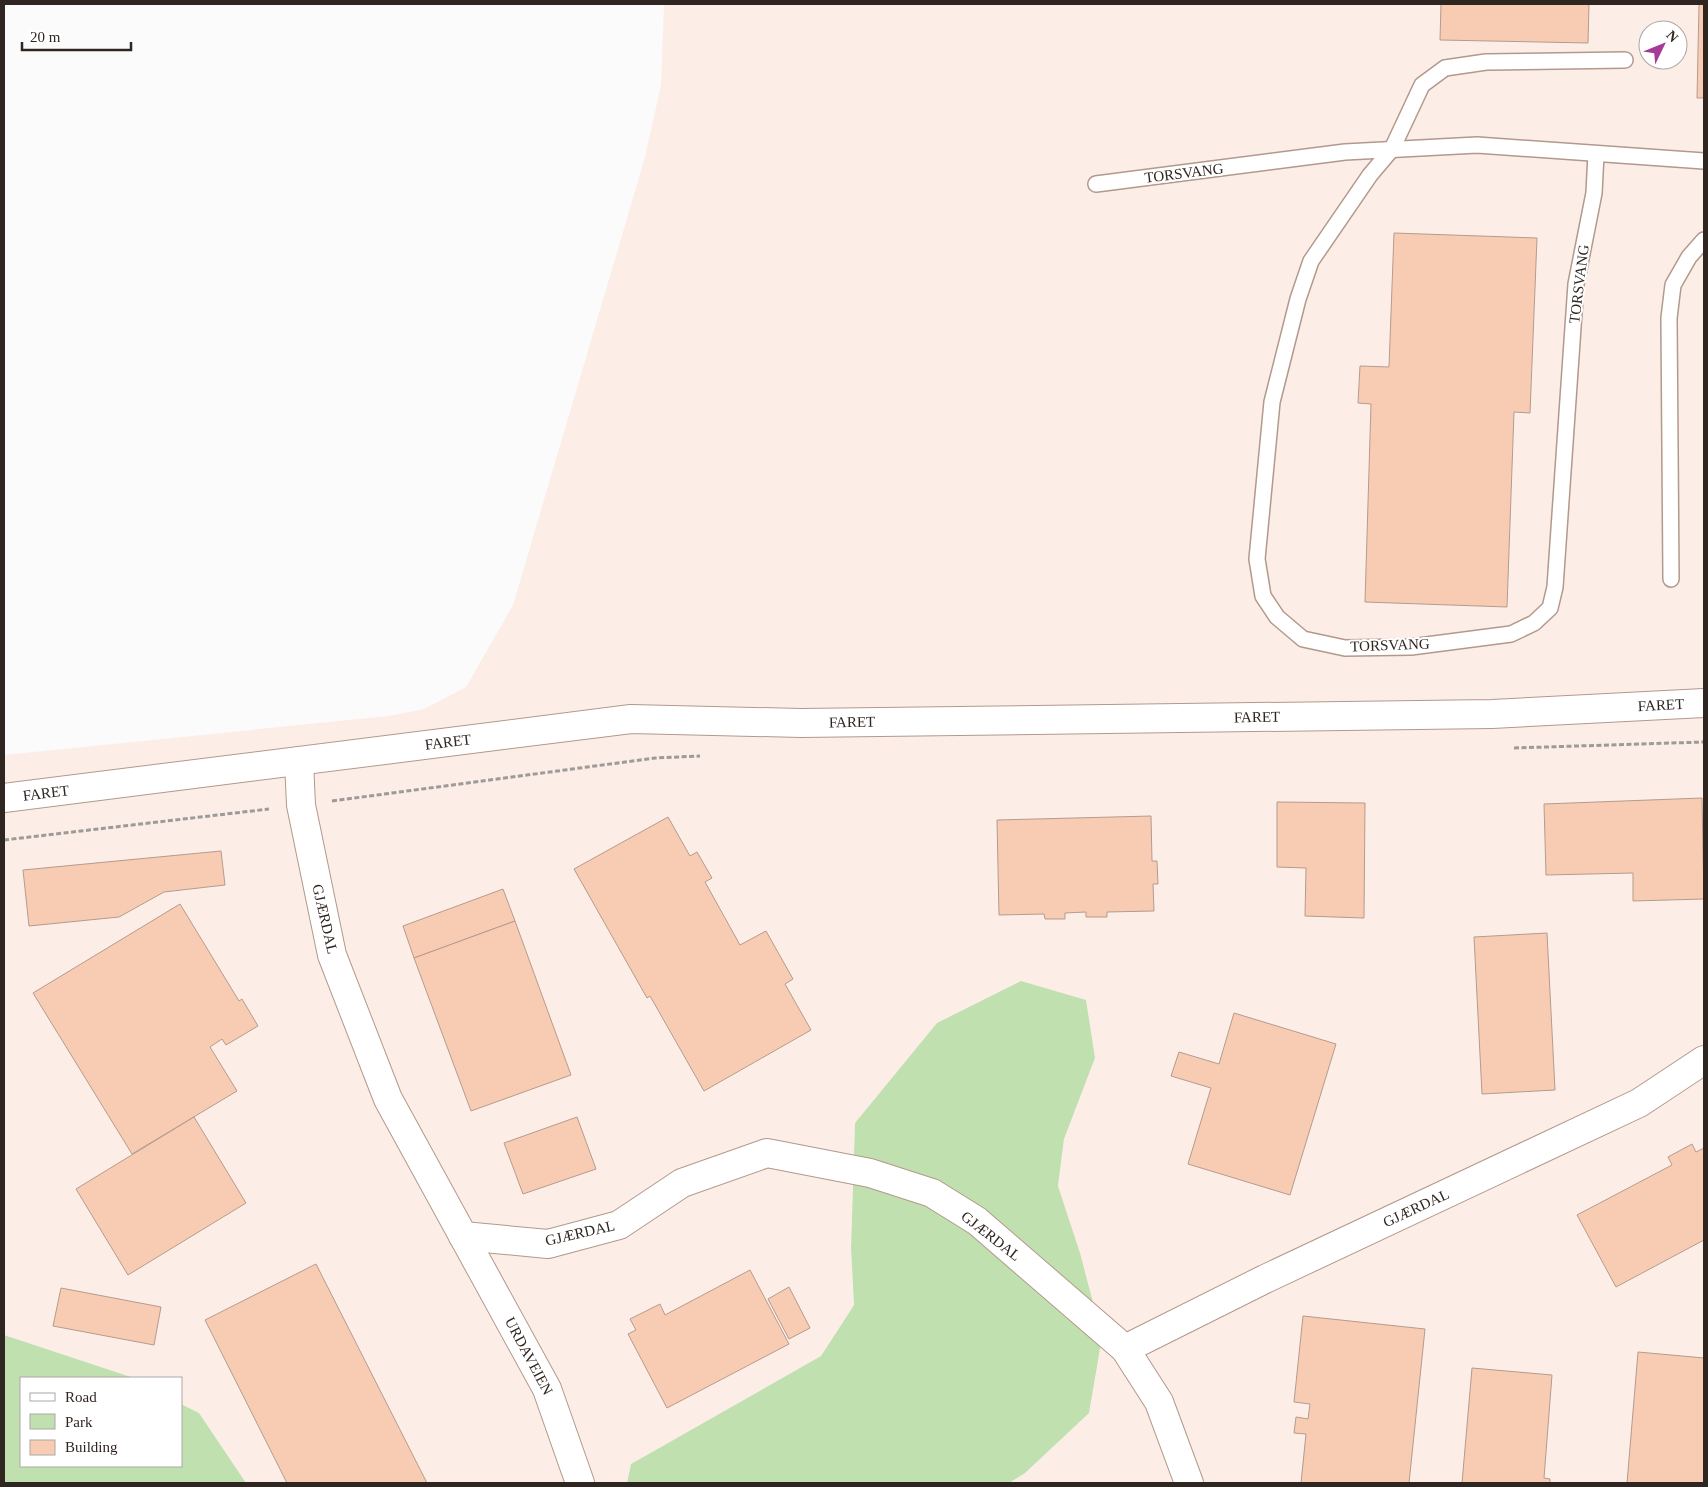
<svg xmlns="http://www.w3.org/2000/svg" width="1708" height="1487" font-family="'Times New Roman',serif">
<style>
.built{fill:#fceee7;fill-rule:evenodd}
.green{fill:#c0e0b0}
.building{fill:#f8cbb3;stroke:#b59b8e}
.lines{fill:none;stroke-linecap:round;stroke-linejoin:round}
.lane-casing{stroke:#b2998b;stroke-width:18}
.street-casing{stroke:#b2998b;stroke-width:30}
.secondary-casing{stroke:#b2998b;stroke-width:30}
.path{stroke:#9e9a97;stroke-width:3;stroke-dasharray:5 2.5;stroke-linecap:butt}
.lane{stroke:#fff;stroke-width:15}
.street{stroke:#fff;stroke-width:28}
.secondary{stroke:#fff;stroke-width:28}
.labels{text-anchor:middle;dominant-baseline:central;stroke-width:4;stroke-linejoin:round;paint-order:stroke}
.street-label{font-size:15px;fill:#302621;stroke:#fff}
</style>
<rect width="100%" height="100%" fill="#fbfbfb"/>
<!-- built -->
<path class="built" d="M 664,4 L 1704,4 L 1704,1483 L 1009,1483 L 1025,1473 L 1080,1253 L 1058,1187 L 1064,1139 L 1095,1058 L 855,1123 L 851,1248 L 854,1305 L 821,1356 L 631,1464 L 627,1483 L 246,1483 L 199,1413 L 181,1404 L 181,1378 L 134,1378 L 4,1335 L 4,755 L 388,716 L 424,709 L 466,687 L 513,605 L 645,157 L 661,85 ZM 1648,30 L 1678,30 L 1678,60 L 1648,60 Z"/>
<!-- green -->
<g class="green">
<path d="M 1021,981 L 1086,1000 L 1095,1058 L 1064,1139 L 1058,1186 L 1080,1253 L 1102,1337 L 1089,1413 L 1025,1473 L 1009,1483 L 627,1483 L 631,1464 L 821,1356 L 854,1305 L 851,1248 L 855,1123 L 937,1023 Z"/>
<path d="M 4,1335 L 134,1378 L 21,1378 L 21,1466 L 181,1466 L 181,1404 L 199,1413 L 246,1483 L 4,1483 Z"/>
</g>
<!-- building -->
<g class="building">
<path d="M 1441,4 L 1589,4 L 1588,43 L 1440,40 Z"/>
<path d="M 1699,4 L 1704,4 L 1704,98 L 1697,98 Z"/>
<path d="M 1394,233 L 1537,238 L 1530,413 L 1514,412 L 1507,607 L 1365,602 L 1371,404 L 1358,403 L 1360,366 L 1389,367 Z"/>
<path d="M 1702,798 L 1704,899 L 1633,901 L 1633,873 L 1546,875 L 1544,804 Z"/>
<path d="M 1277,802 L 1365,803 L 1364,918 L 1305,916 L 1306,868 L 1277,867 Z"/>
<path d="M 1151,816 L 1152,861 L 1157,861 L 1158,884 L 1153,884 L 1154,911 L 1107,912 L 1107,917 L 1086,917 L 1086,912 L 1065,913 L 1065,919 L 1045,919 L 1044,914 L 999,915 L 997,820 Z"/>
<path d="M 668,817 L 690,856 L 697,852 L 712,878 L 705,882 L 740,945 L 766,931 L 793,979 L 785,984 L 811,1030 L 704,1091 L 650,996 L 647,998 L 574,869 Z"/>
<path d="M 221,851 L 225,885 L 164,892 L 119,917 L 29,926 L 23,870 Z"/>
<path d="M 503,889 L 515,921 L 414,958 L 403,926 Z"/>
<path d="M 180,904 L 239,1001 L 242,999 L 258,1026 L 226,1045 L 222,1039 L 210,1047 L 237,1091 L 132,1154 L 33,993 Z"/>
<path d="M 515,921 L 571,1075 L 471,1111 L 414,958 Z"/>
<path d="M 1547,933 L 1555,1090 L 1482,1094 L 1474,937 Z"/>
<path d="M 1234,1013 L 1336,1044 L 1290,1195 L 1188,1164 L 1211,1088 L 1171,1076 L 1179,1052 L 1219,1064 Z"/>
<path d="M 194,1117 L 246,1203 L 128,1275 L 76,1189 Z"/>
<path d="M 577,1117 L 596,1169 L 523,1194 L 504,1143 Z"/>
<path d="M 1692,1144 L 1696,1152 L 1704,1148 L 1704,1240 L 1616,1287 L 1577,1215 L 1672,1165 L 1668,1157 Z"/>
<path d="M 316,1264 L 427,1483 L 287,1483 L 205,1320 Z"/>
<path d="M 750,1270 L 789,1344 L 667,1408 L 628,1334 L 636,1330 L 630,1319 L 660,1304 L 665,1315 Z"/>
<path d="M 789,1287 L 810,1328 L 789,1339 L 768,1299 Z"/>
<path d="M 61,1288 L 161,1307 L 154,1345 L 53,1326 Z"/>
<path d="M 1303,1316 L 1425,1329 L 1409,1483 L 1301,1483 L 1306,1434 L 1294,1433 L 1296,1417 L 1308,1419 L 1310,1404 L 1294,1402 Z"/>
<path d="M 1638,1352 L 1704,1358 L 1704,1483 L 1627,1483 Z"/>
<path d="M 1472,1368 L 1552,1375 L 1544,1478 L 1550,1479 L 1550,1483 L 1462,1483 Z"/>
</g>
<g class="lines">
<defs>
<g id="lane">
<path d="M 1596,154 L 1594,193 L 1576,284 L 1555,587 L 1550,608 L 1534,623 L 1511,634 L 1411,647 L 1345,648 L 1303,639 L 1277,617 L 1263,596 L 1257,559 L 1272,402 L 1298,299 L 1311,261 L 1370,175 L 1392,149 L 1422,85 L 1445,68 L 1486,62 L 1625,60"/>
<path d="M 1096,184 L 1345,152 L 1477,145 L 1704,161"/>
<path d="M 1671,579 L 1669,318 L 1673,285 L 1689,257 L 1704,240"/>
</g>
<g id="street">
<path d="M 299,761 L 301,805 L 332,955 L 388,1099 L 547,1389 L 580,1483"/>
<path d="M 463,1236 L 548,1244 L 619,1225 L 682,1183 L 767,1153 L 870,1173 L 932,1193 L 977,1221 L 1125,1349 L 1265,1279 L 1639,1103 L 1704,1060"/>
<path d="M 1125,1349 L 1159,1402 L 1189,1483"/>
</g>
<path id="secondary" d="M 4,798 L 631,719 L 801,723 L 1492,714 L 1704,703"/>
</defs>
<!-- lane casing -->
<use href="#lane" class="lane-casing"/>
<!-- street casing -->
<use href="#street" class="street-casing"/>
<!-- secondary casing -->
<use href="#secondary" class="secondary-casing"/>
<!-- path -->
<g class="path">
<path d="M 1514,748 L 1704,742"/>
<path d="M 332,801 L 655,758 L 700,756"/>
<path d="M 4,840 L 269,809"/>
</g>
<!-- lane -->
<use href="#lane" class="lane"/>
<!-- street -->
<use href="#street" class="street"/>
<!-- secondary -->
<use href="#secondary" class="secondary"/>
</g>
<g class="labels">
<!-- street labels -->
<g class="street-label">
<text transform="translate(1184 173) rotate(-7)">TORSVANG</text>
<text transform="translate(1579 284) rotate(-83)">TORSVANG</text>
<text transform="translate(1390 645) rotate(-2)">TORSVANG</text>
<text transform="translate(1661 705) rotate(-3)">FARET</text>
<text transform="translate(1257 717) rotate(-1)">FARET</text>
<text transform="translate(852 722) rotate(-1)">FARET</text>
<text transform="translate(448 742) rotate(-7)">FARET</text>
<text transform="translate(46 793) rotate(-7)">FARET</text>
<text transform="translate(325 919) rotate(77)">GJÆRDAL</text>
<text transform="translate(1416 1208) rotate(-25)">GJÆRDAL</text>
<text transform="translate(580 1233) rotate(-13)">GJÆRDAL</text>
<text transform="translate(991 1236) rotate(38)">GJÆRDAL</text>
<text transform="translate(529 1356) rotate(62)">URDAVEIEN</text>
</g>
</g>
<!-- border -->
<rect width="1708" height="1487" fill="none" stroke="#302621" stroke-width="10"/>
<!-- legend -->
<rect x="20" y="1377" width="162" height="90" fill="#ffffff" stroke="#aca8a6"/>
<rect x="30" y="1393" width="25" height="8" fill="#ffffff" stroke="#aca8a6"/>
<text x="65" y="1402" font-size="15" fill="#302621">Road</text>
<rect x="30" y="1414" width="25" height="15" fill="#c0e0b0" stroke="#aca8a6"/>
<text x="65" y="1427" font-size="15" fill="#302621">Park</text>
<rect x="30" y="1440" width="25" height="15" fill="#f8cbb3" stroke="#aca8a6"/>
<text x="65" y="1452" font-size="15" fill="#302621">Building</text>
<!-- north arrow -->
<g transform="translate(1663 45) rotate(47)"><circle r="24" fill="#ffffff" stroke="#aca8a6"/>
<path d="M0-4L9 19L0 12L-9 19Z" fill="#a63a99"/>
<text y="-8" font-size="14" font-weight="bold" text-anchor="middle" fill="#302621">N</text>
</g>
<!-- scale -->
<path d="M22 42v8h109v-8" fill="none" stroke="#302621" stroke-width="2.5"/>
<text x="30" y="42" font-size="15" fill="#302621" stroke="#ffffff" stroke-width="4" paint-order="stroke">20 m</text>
</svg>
